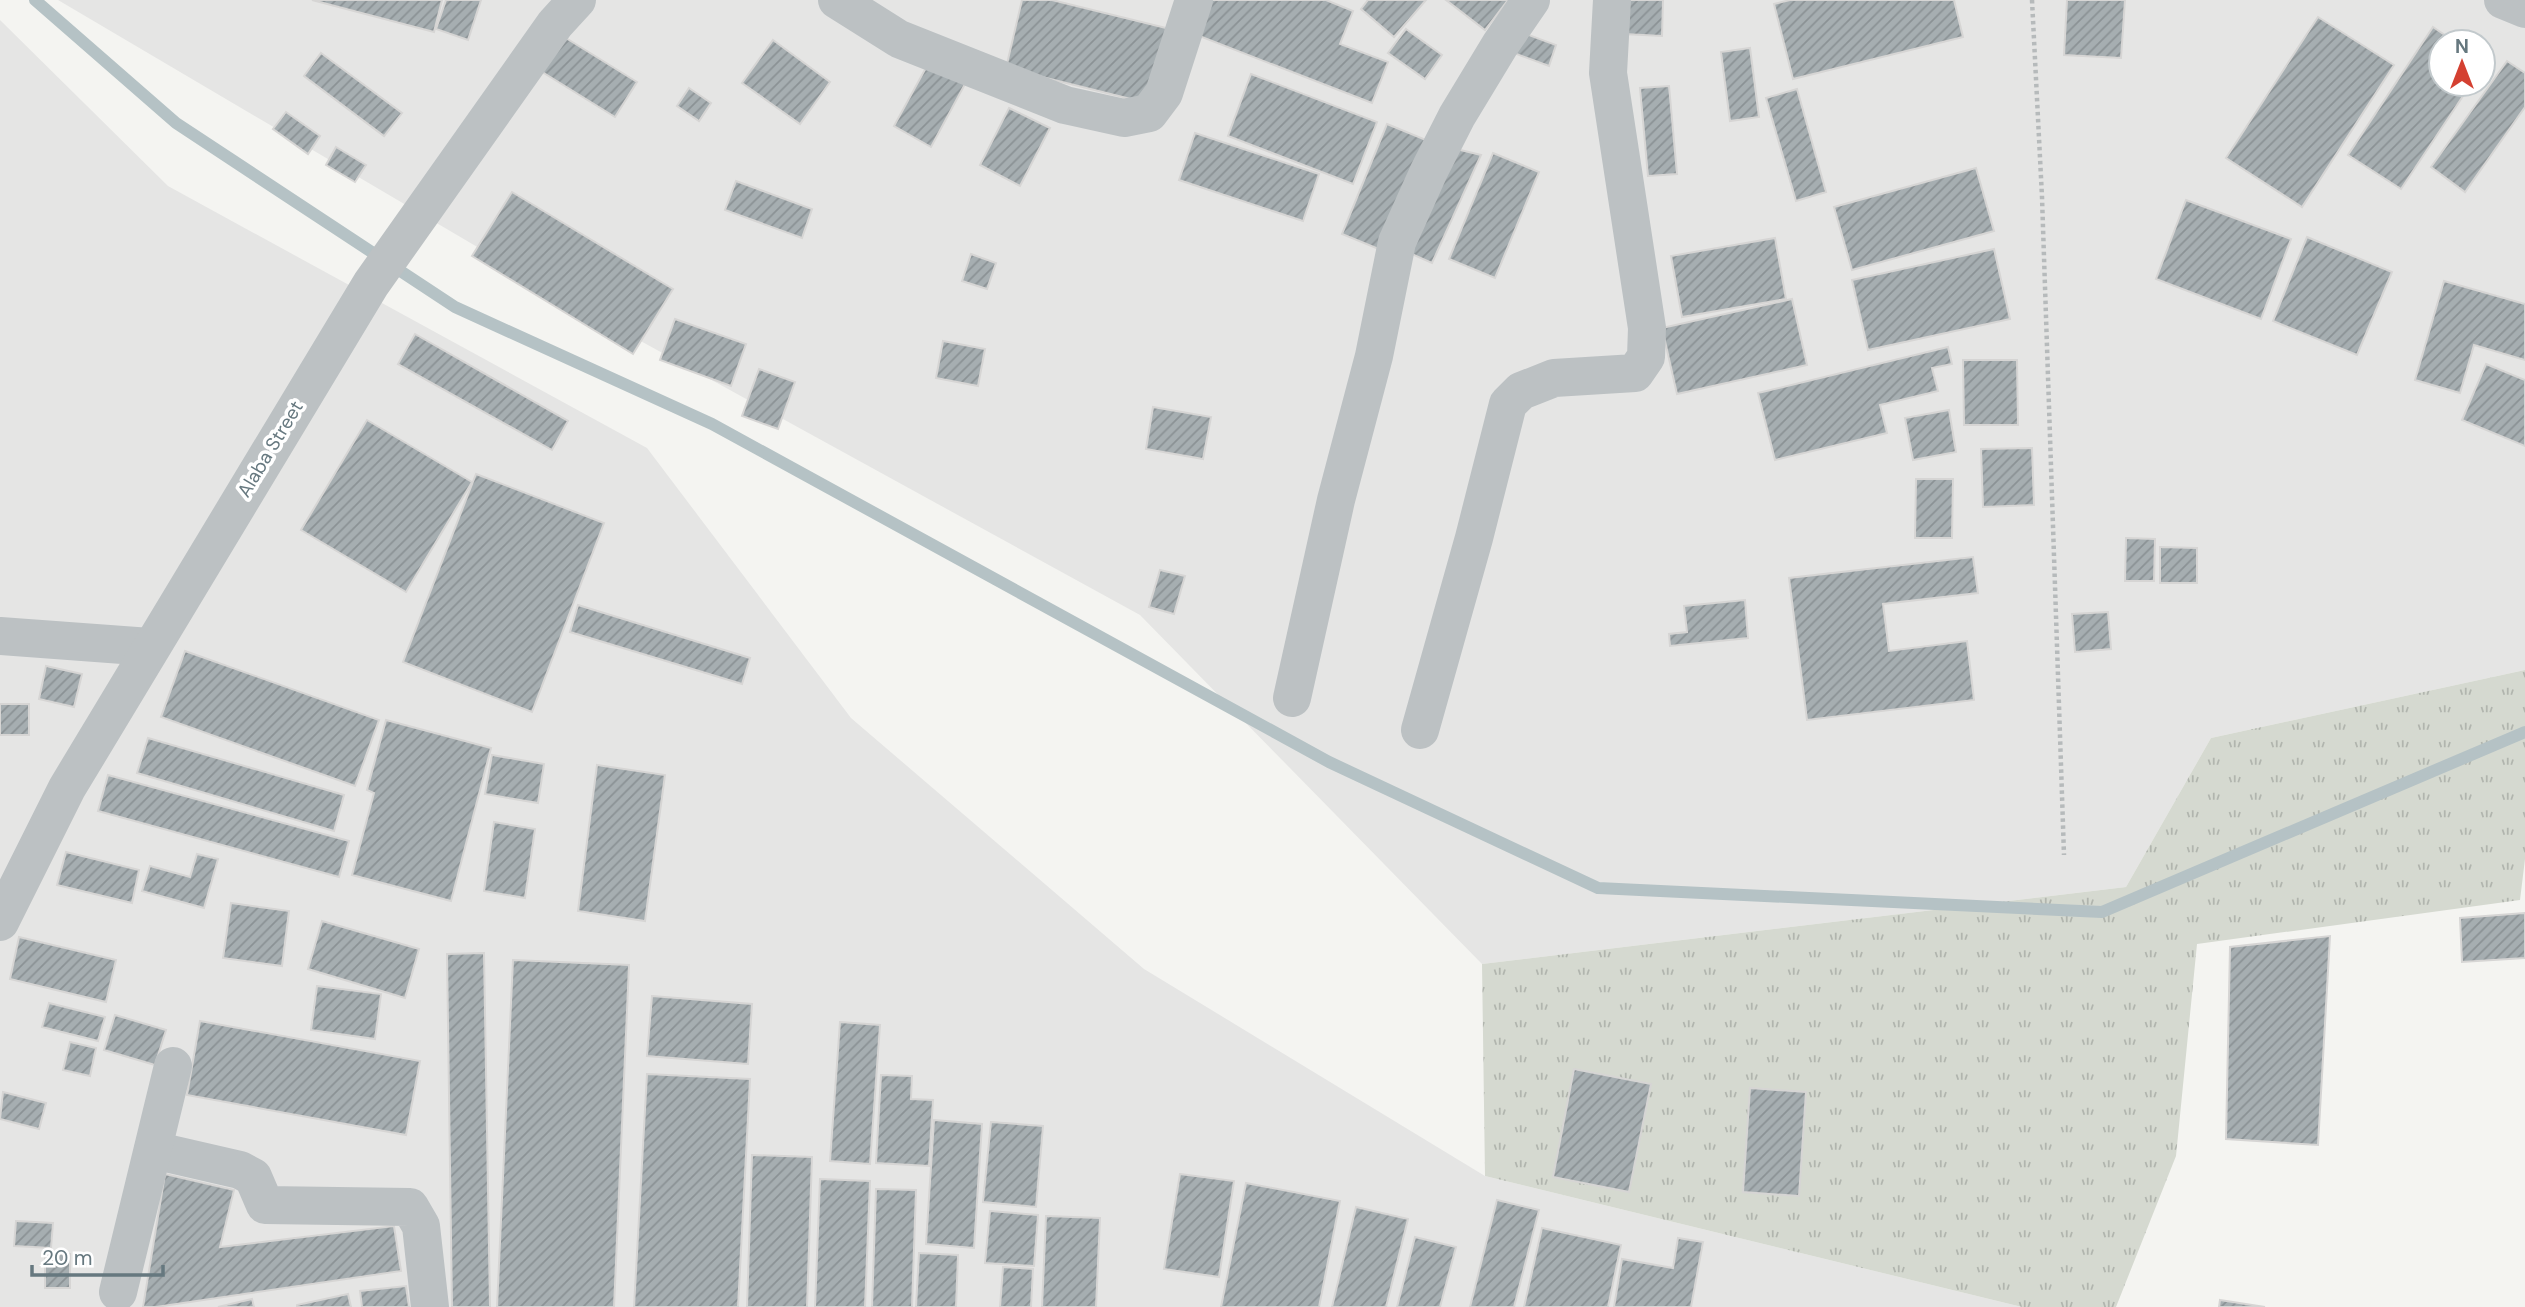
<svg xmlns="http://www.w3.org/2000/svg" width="2525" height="1307" font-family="'DM Sans',sans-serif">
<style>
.built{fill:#e5e5e4;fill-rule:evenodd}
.grass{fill:url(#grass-tufts)}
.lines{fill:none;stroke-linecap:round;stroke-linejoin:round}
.stream{stroke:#b5c2c5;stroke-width:12}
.building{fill:url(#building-hatch);stroke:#d6d5d4;stroke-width:2}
.path{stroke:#b6babb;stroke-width:4.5;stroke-dasharray:3.5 3.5;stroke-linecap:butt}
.minor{stroke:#bcc1c3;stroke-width:38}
.labels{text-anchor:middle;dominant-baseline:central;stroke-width:7;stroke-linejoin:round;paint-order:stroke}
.street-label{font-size:19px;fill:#66787f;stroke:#fff}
</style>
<defs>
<pattern id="grass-tufts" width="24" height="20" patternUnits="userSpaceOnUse" patternTransform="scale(1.75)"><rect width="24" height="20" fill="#d5d9d0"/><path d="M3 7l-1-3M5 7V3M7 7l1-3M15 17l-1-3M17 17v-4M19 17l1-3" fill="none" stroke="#b1b5ae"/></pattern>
<pattern id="building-hatch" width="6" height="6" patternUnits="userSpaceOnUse" patternTransform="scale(1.75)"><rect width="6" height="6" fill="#a6aeb1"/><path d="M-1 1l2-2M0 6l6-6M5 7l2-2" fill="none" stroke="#8b9295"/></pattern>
</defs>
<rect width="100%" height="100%" fill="#f4f4f1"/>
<!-- built -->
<g class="built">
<path d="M 58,0 L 2525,0 L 2525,670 L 2211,738 L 2126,887 L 1482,964 L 1140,615 L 586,311 ZM 2441,42 L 2483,42 L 2483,84 L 2441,84 Z"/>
<path d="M 0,20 L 168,186 L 647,448 L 851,718 L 1144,969 L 1485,1176 L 2022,1307 L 0,1307 Z"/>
</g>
<!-- grass -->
<path class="grass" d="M 2525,670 L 2525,859 L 2520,900 L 2197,944 L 2176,1156 L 2116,1307 L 2022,1307 L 1485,1176 L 1482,964 L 2126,887 L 2211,738 Z"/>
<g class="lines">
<!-- stream -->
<path class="stream" d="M 35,0 L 176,123 L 455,307 L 712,424 L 1329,762 L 1598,888 L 2102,912 L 2525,732"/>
</g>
<!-- building -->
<g class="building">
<path d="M 312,0 L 442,0 L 434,32 Z"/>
<path d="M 446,0 L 481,0 L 468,40 L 436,29 Z"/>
<path d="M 1022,0 L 1052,0 L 1170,29 L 1151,104 L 1006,68 Z"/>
<path d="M 1201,0 L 1326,0 L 1353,11 L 1340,44 L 1388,62 L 1372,103 L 1189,32 Z"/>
<path d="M 1368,0 L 1426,0 L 1394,37 L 1361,9 Z"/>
<path d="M 1446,0 L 1508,0 L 1485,30 Z"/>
<path d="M 1626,0 L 1663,0 L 1662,36 L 1624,34 Z"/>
<path d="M 1790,0 L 1954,0 L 1963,37 L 1793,79 L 1774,4 Z"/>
<path d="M 2067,0 L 2125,0 L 2121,58 L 2064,55 Z"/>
<path d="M 2318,17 L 2394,65 L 2302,207 L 2226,158 Z"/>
<path d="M 2433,27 L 2455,42 L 2441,42 L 2441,84 L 2471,84 L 2401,189 L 2348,155 Z"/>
<path d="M 1406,29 L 1442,55 L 1425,79 L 1388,53 Z"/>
<path d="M 1518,31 L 1556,45 L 1549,66 L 1511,52 Z"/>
<path d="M 561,35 L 637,82 L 615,117 L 539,70 Z"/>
<path d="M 773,40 L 830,82 L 800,124 L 742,83 Z"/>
<path d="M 1750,48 L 1759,117 L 1730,121 L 1721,52 Z"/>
<path d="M 321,53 L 402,113 L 384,136 L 304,76 Z"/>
<path d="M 2507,61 L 2525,73 L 2525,107 L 2465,192 L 2431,167 Z"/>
<path d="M 928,64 L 965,84 L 931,147 L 894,126 Z"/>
<path d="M 1251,74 L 1377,122 L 1353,184 L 1228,136 Z"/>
<path d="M 1669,86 L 1677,174 L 1648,176 L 1640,88 Z"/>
<path d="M 689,88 L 711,103 L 699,121 L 677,106 Z"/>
<path d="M 1797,89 L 1826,192 L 1796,201 L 1766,98 Z"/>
<path d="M 1009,108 L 1050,128 L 1020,186 L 980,165 Z"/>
<path d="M 286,112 L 320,136 L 308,154 L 273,129 Z"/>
<path d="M 1387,124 L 1426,140 L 1381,250 L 1342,234 Z"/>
<path d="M 1195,133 L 1319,174 L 1303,221 L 1179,180 Z"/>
<path d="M 336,147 L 366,165 L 355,182 L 326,165 Z"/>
<path d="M 1448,147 L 1481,155 L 1432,263 L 1405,251 Z"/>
<path d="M 1493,153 L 1539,172 L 1495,278 L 1449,259 Z"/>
<path d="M 1976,168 L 1994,231 L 1852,270 L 1834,207 Z"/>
<path d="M 736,181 L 812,209 L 802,238 L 725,210 Z"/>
<path d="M 512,192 L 673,289 L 633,354 L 472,256 Z"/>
<path d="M 2186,200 L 2291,239 L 2261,319 L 2156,279 Z"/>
<path d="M 2307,237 L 2392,272 L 2357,355 L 2273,321 Z"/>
<path d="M 1775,238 L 1786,299 L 1682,317 L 1671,256 Z"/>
<path d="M 1994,249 L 2010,319 L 1868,350 L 1852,280 Z"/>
<path d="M 971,254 L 996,263 L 987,289 L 962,281 Z"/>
<path d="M 2444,281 L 2525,304 L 2525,360 L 2474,345 L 2460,393 L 2415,380 Z"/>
<path d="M 1792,299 L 1807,365 L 1677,394 L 1662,328 Z"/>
<path d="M 675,319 L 746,344 L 731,386 L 660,360 Z"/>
<path d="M 415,334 L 568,421 L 552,450 L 398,364 Z"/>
<path d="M 943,341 L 985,349 L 978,386 L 936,378 Z"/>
<path d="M 1948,347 L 1952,364 L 1932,368 L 1938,391 L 1880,405 L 1887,433 L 1775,460 L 1758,393 Z"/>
<path d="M 1963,360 L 2017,360 L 2018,425 L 1964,425 Z"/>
<path d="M 2486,364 L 2525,380 L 2525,446 L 2462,420 Z"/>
<path d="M 759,369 L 795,382 L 778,429 L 742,416 Z"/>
<path d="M 1153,407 L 1211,417 L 1203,459 L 1146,449 Z"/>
<path d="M 1949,410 L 1956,452 L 1913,460 L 1905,418 Z"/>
<path d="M 367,420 L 472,482 L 406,592 L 301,530 Z"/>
<path d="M 2032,448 L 2034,505 L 1983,507 L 1981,449 Z"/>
<path d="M 476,474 L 604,523 L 532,712 L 403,662 Z"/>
<path d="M 1916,479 L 1953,479 L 1952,538 L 1915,538 Z"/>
<path d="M 2126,538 L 2155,539 L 2154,581 L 2125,581 Z"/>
<path d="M 2160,547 L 2197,548 L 2197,583 L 2160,583 Z"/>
<path d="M 1973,557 L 1978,593 L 1883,604 L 1889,651 L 1967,641 L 1974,700 L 1807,720 L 1789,578 Z"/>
<path d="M 1160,570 L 1185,576 L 1174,614 L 1149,607 Z"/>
<path d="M 1745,600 L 1748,638 L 1670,646 L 1669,634 L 1687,632 L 1684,606 Z"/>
<path d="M 578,605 L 750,658 L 742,684 L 570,632 Z"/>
<path d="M 2108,612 L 2111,649 L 2075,652 L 2072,614 Z"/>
<path d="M 185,651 L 379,720 L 355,786 L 161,717 Z"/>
<path d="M 46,666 L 82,674 L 74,707 L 39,699 Z"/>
<rect x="0" y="704" width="29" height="31"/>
<path d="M 386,720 L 491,748 L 451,901 L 352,875 L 374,793 L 367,790 Z"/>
<path d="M 148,738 L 344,795 L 334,831 L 137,773 Z"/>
<path d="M 492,755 L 544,764 L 538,803 L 485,794 Z"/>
<path d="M 597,765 L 665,775 L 645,921 L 578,911 Z"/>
<path d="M 108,775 L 349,841 L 339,877 L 98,811 Z"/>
<path d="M 494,822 L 535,829 L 525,898 L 484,891 Z"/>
<path d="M 66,852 L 139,870 L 132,903 L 57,885 Z"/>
<path d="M 197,854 L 218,859 L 204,908 L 142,891 L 150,866 L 190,877 Z"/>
<path d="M 231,903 L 289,911 L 282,966 L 223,958 Z"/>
<path d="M 2525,913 L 2525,958 L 2462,962 L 2460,918 Z"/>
<path d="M 322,921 L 419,949 L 405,998 L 308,969 Z"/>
<path d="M 2330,936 L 2318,1145 L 2226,1139 L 2230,947 Z"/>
<path d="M 19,937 L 116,960 L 106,1002 L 10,979 Z"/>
<path d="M 484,953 L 490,1307 L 452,1307 L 447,954 Z"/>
<path d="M 513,960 L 629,965 L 614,1307 L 497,1307 Z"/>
<path d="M 317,986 L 381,994 L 375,1039 L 311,1030 Z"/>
<path d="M 652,996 L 752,1004 L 748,1064 L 647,1056 Z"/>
<path d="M 49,1003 L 105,1017 L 98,1041 L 42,1027 Z"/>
<path d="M 115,1015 L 166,1030 L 155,1065 L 104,1050 Z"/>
<path d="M 200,1021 L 420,1061 L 406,1135 L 187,1095 Z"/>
<path d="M 840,1022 L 880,1025 L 870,1164 L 830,1161 Z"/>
<path d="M 70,1042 L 96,1048 L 90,1076 L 63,1070 Z"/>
<path d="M 1574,1069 L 1651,1084 L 1629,1192 L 1553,1177 Z"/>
<path d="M 647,1074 L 750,1079 L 738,1307 L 634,1307 Z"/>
<path d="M 881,1075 L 912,1076 L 911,1099 L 933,1100 L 929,1166 L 876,1163 Z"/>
<path d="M 1750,1088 L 1806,1092 L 1799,1196 L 1743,1192 Z"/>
<path d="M 3,1092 L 46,1103 L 39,1129 L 0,1119 Z"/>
<path d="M 934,1120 L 982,1124 L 974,1248 L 926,1244 Z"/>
<path d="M 991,1122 L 1043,1126 L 1036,1207 L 983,1202 Z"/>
<path d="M 752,1155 L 812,1157 L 807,1307 L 747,1307 Z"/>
<path d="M 165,1174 L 234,1190 L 220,1247 L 394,1226 L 401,1271 L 156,1307 L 143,1307 Z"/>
<path d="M 1180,1174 L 1234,1181 L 1219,1277 L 1164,1269 Z"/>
<path d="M 820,1179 L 870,1181 L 865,1307 L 815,1307 Z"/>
<path d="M 1246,1183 L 1340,1201 L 1319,1307 L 1221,1307 Z"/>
<path d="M 876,1189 L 916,1190 L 912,1307 L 872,1307 Z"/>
<path d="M 1497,1200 L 1539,1210 L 1514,1307 L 1470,1307 Z"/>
<path d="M 1356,1207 L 1408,1219 L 1386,1307 L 1332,1307 Z"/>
<path d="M 990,1211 L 1038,1215 L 1034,1266 L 985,1263 Z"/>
<path d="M 1046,1216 L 1100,1218 L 1096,1307 L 1042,1307 Z"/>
<path d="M 16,1221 L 53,1223 L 51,1248 L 14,1246 Z"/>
<path d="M 1542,1228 L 1621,1245 L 1608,1307 L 1524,1307 Z"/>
<path d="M 1415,1237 L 1456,1247 L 1440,1307 L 1397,1307 Z"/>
<path d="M 1678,1238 L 1703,1242 L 1691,1307 L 1614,1307 L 1622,1259 L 1673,1268 Z"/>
<path d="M 919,1253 L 958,1255 L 956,1307 L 916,1307 Z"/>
<rect x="45" y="1254" width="25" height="34"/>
<path d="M 1003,1267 L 1033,1269 L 1031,1307 L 1000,1307 Z"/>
<path d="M 406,1286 L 409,1307 L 362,1307 L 360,1291 Z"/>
<path d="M 348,1294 L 351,1307 L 297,1307 L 297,1305 Z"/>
<path d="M 252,1299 L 254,1307 L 218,1307 Z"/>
<path d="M 2220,1300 L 2265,1307 L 2219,1307 Z"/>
</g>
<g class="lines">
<!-- path -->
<path class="path" d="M 2032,0 L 2042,197 L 2064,855"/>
<!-- minor -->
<g class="minor">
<path d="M 837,0 L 899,39 L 1065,105 L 1124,118 L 1149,113 L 1164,93 L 1194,0"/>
<path d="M 2503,0 L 2525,9"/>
<path d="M 0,636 L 150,647"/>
<path d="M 1292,698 L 1336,500 L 1374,356 L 1397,242 L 1429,171 L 1457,116 L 1500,45 L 1531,0"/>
<path d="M 1420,730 L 1474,538 L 1508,404 L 1521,391 L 1554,378 L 1635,373 L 1646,357 L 1647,328 L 1608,73 L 1612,0"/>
<path d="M 0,922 L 67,788 L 371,284 L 555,24 L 577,0"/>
<path d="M 153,1150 L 240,1170 L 253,1177 L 265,1205 L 410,1207 L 421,1226 L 430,1307"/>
<path d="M 118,1292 L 173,1066"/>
</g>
</g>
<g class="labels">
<!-- street labels -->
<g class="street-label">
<text transform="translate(270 449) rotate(-59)">Alaba Street</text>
</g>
</g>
<!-- north arrow -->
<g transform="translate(2462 63)"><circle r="33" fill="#ffffff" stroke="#c2c9cc" stroke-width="2"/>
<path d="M0-5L12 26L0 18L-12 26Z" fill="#d44031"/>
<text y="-10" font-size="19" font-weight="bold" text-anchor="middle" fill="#66787f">N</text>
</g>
<!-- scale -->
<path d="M32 1265v10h131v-10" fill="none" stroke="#66787f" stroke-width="3.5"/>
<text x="42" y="1265" font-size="21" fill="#66787f" stroke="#ffffff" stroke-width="5" paint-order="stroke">20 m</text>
</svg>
